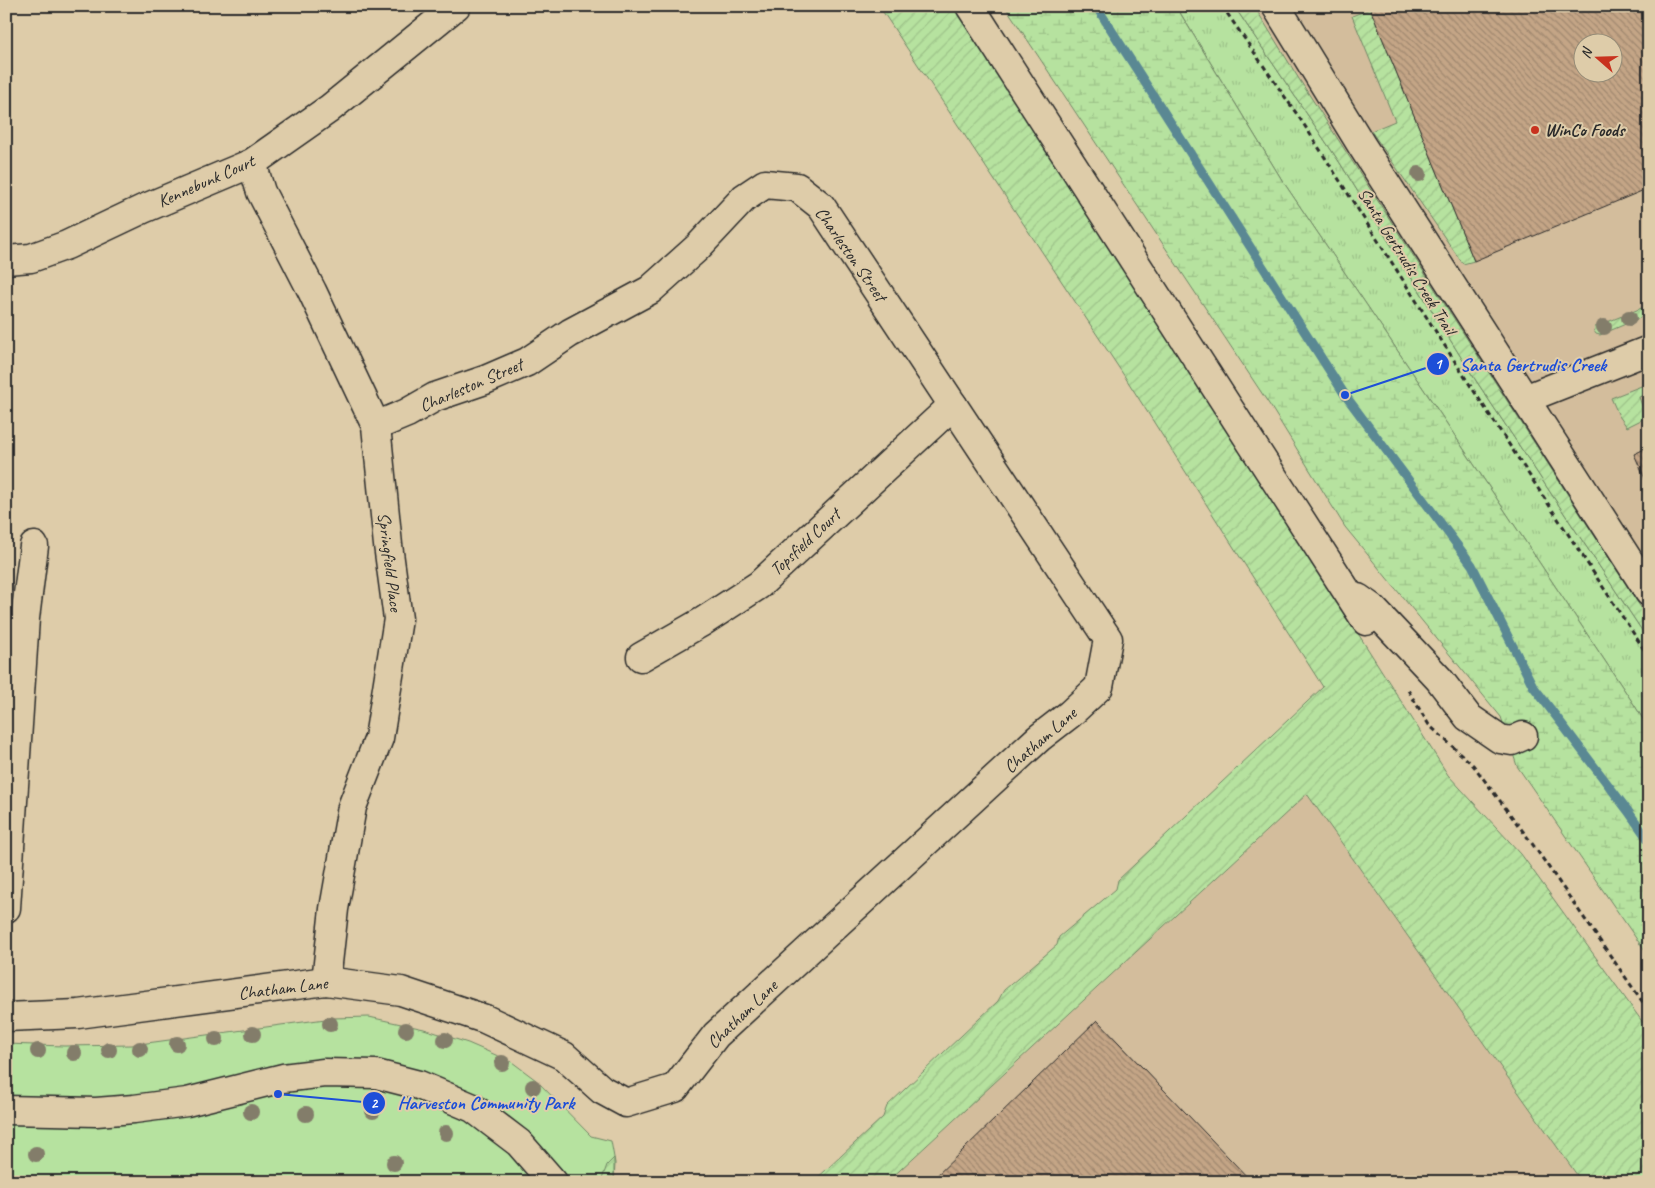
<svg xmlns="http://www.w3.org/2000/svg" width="1655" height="1188" font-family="Caveat,sans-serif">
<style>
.built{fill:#d3bd9c;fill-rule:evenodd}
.grass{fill:url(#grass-tufts);stroke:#708665}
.wetland{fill:url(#wetland-marsh);stroke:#708665}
.park{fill:#b6e29f;stroke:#708665}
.garden{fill:url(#garden-furrows);stroke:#708665}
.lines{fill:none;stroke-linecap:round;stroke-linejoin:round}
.stream{stroke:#5a8893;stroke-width:9}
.building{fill:url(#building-back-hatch);stroke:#2b2b2b;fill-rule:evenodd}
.minor-casing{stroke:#2b2b2b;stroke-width:31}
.path{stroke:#2b2b2b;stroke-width:3;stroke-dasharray:5 4;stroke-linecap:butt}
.minor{stroke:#decca9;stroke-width:28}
.tree{fill:#837d6a}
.poi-dot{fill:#c8321e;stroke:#decca9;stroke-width:2}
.labels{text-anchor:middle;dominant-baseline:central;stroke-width:4;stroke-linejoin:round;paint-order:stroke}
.poi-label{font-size:18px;font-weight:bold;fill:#2b2b2b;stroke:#decca9;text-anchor:start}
.street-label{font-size:18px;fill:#2b2b2b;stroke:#decca9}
.leader{fill:none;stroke:#1d4ed8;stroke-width:2}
.callout-dot{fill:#1d4ed8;stroke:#decca9;stroke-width:2}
.mark-label{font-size:15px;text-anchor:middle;font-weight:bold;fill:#fff}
.callout-label{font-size:19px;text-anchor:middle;font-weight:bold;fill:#1d4ed8;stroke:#decca9;stroke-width:4;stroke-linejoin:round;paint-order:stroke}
</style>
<defs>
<pattern id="grass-tufts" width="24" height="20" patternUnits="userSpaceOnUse" patternTransform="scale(1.25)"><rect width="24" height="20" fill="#b6e29f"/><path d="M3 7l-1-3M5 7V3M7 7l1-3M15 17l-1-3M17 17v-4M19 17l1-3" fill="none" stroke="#9dc289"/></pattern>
<pattern id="wetland-marsh" width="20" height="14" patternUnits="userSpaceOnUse" patternTransform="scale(1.25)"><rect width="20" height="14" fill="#b6e29f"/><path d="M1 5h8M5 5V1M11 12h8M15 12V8" fill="none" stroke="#9dc289"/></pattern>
<pattern id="garden-furrows" width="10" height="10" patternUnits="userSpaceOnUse" patternTransform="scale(1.25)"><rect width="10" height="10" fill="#b6e29f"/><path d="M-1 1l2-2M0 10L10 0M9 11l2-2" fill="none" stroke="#9dc289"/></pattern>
<pattern id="building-back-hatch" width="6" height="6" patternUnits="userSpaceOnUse" patternTransform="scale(1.25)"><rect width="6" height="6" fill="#c4a586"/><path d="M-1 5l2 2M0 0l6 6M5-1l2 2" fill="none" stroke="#9f876e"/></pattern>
</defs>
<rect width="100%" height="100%" fill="#decca9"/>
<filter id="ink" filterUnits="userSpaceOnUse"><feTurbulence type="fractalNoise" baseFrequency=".02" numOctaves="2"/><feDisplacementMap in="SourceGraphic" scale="10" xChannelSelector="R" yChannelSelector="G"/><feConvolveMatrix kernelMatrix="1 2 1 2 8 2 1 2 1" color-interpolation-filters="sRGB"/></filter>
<g filter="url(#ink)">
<!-- built -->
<g class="built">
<path d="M 1234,6 L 1649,6 L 1649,641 L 1340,163 ZM 1582,42 L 1612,42 L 1612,72 L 1582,72 Z"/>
<path d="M 1307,794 L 1582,1182 L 887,1182 Z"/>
</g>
<!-- grass -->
<path class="grass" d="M 1176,6 L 1234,6 L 1340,163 L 1469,370 L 1649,641 L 1649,729 L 1635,706 L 1431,400 L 1282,180 Z"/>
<!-- wetland -->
<path class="wetland" d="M 1005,6 L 1176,6 L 1177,8 L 1282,180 L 1431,400 L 1635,706 L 1649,729 L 1649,957 L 1517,766 L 1501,717 L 1345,527 L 1271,407 Z"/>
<!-- park -->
<path class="park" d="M 369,1017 L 424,1029 L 468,1043 L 512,1062 L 536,1080 L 591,1136 L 611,1141 L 615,1163 L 614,1182 L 6,1182 L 6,1044 L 64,1046 L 132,1045 L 333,1018 Z"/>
<!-- garden -->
<g class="garden">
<path d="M 879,6 L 955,6 L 1090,218 L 1233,437 L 1448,775 L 1521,854 L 1649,1031 L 1649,1182 L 1582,1182 L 1307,794 L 887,1182 L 813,1182 L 883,1117 L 887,1106 L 998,1001 L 1004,990 L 1057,945 L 1059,937 L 1116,889 L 1118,880 L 1323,687 L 1125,377 Z"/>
<path d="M 1234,6 L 1254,6 L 1299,79 L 1649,620 L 1649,641 L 1469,370 L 1340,163 Z"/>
<path d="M 1370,9 L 1372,13 L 1474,261 L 1463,264 L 1371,131 L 1395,121 L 1352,16 Z"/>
<path d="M 1649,305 L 1649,314 L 1600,335 L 1596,334 L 1594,331 L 1595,327 Z"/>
<path d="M 1649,383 L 1649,393 L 1639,397 L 1645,414 L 1643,419 L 1627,427 L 1619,416 L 1611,398 Z"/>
<path d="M 614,1158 L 614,1182 L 601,1182 L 607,1165 Z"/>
</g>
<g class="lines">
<!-- stream -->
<path class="stream" d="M 1096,6 L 1345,395 L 1472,565 L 1533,686 L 1628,811 L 1649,841"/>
</g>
<!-- building -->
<g class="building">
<path d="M 1369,6 L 1649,6 L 1649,188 L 1474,261 ZM 1582,42 L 1612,42 L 1612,72 L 1582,72 Z"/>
<path d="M 1649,447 L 1649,488 L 1634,454 Z"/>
<path d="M 1097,1020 L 1252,1182 L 930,1182 Z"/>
</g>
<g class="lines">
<defs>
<g id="minor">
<path d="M 970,6 L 1366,621"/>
<path d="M 1276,6 L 1362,146 L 1649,592"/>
<path d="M 252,163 L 261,192 L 312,291 L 376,426 L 388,545 L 398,619 L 379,738 L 352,807 L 334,909 L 326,981"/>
<path d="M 6,260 L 31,258 L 67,245 L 143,209 L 252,163 L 329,109 L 456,6"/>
<path d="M 1525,399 L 1649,350"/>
<path d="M 1358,598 L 1372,608 L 1439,679 L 1468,717 L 1500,739 L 1512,741 L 1523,736"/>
<path d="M 641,657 L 702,622 L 759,585 L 953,405"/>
<path d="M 6,908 L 25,618 L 34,546"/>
<path d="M 6,1017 L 78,1014 L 326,981 L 401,991 L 485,1019 L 564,1056 L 602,1090 L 626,1103 L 675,1088 L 716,1035 L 1039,738 L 1070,714 L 1099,687 L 1108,639 L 821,206 L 797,187 L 765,184 L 744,198 L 698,247 L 650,290 L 570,333 L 527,362 L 485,380 L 435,397 L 407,413 L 376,426"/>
<path d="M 6,1110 L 96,1112 L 134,1109 L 187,1102 L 283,1078 L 324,1073 L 376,1074 L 419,1085 L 473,1108 L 519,1143 L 553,1182"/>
</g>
</defs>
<!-- minor casing -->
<use href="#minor" class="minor-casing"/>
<!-- path -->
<g class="path">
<path d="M 1222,6 L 1303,123 L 1466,379 L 1649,657"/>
<path d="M 1408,690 L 1429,725 L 1473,765 L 1531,842 L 1649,1011"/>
</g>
<!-- minor -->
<use href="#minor" class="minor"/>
</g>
<!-- trees -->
<g class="tree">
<circle cx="1419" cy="174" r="8"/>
<circle cx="1629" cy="318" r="8"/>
<circle cx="1604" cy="327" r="8"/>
<circle cx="330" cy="1024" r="8"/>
<circle cx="406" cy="1030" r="8"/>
<circle cx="253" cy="1034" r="8"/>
<circle cx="216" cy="1039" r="8"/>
<circle cx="445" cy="1040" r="8"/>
<circle cx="177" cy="1044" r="8"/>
<circle cx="140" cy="1049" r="8"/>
<circle cx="109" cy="1050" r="8"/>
<circle cx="38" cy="1051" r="8"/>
<circle cx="74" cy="1053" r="8"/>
<circle cx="502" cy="1063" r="8"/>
<circle cx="533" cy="1087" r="8"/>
<circle cx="373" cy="1111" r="8"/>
<circle cx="251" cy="1112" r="8"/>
<circle cx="306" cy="1114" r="8"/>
<circle cx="446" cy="1133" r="8"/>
<circle cx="36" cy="1154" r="8"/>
<circle cx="394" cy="1163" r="8"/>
</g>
</g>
<!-- markers -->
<circle class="poi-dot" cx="1535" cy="130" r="5"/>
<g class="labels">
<!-- poi labels -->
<g class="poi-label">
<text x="1545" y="130">WinCo Foods</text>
</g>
<!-- street labels -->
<g class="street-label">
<text transform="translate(206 181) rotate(-24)">Kennebunk Court</text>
<text transform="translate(851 254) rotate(55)">Charleston Street</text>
<text transform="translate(1407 261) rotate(58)">Santa Gertrudis Creek Trail</text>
<text transform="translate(471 385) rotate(-23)">Charleston Street</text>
<text transform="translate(805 542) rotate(-43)">Topsfield Court</text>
<text transform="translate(390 562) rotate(83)">Springfield Place</text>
<text transform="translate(1040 740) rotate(-41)">Chatham Lane</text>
<text transform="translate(283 988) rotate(-7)">Chatham Lane</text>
<text transform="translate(742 1014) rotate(-44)">Chatham Lane</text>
</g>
</g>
<!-- callouts -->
<path class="leader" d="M1345 395L1438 364M278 1094L374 1103"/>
<g class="callout-dot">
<circle cx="1345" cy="395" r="5"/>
<circle cx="278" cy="1094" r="5"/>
<circle cx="1438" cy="364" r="12"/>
<circle cx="374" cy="1103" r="12"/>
</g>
<g class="mark-label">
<text x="1438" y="369">1</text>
<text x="374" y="1108">2</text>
</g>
<g class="callout-label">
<text x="1533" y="371">Santa Gertrudis Creek</text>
<text x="486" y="1109">Harveston Community Park</text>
</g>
<!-- margin -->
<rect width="1655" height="1188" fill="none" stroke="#decca9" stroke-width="25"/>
<rect x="12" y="12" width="1630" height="1163" fill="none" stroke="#2b2b2b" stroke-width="2" filter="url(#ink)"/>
<!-- north arrow -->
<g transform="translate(1598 58) rotate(290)"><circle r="24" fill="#decca9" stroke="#968c77"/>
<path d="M0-4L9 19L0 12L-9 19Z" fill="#c8321e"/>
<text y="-8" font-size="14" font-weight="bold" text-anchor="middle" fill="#2b2b2b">N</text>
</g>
</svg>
